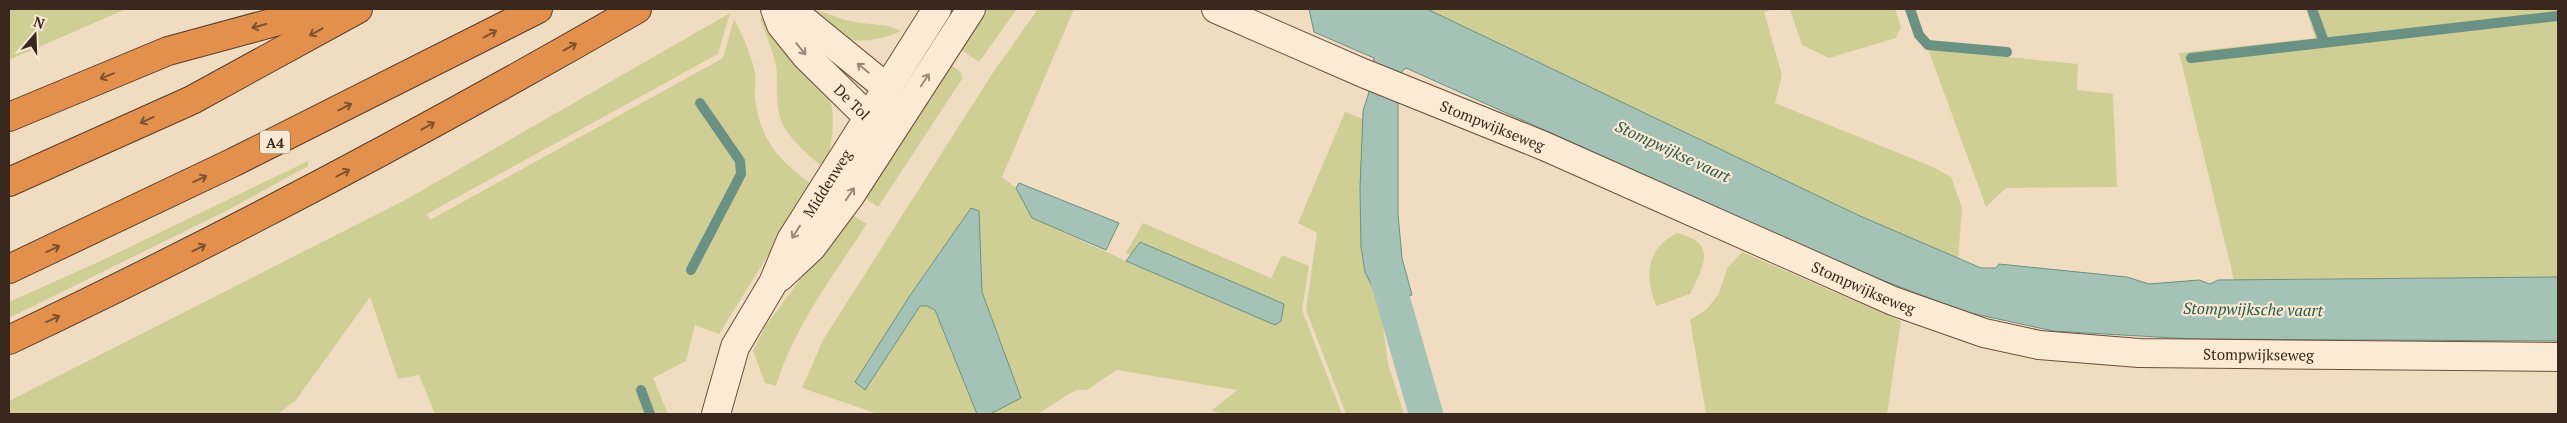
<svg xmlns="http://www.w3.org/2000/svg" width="2567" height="423" font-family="'PT Serif',serif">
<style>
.green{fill:#cfcf95}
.water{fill:#a4c2b6;stroke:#6a9183}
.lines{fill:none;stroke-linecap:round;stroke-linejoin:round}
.stream{stroke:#6a9183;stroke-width:10}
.canal{stroke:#a4c2b6;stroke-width:34}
.secondary-casing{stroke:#6d4e3b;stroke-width:30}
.highway-casing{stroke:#583c2c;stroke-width:30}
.secondary{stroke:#fbebd5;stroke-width:28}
.highway{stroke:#e4904d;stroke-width:28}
.oneway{stroke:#7e5130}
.oneway2{stroke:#9a8979}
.labels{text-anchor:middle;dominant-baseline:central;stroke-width:4.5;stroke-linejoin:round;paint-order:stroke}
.shield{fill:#f7e8d1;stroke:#736153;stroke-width:1}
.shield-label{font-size:14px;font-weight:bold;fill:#3a271d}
.street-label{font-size:15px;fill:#3a271d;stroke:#f7e8d1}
.water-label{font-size:16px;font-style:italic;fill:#2b5a52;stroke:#f7e8d1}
</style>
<rect width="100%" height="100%" fill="#f0ddc1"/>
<!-- green -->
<g class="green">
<path d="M 9,9 L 126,9 L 9,60 Z"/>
<path d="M 802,9 C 826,9 834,19 855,22 C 871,25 886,23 901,31 C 880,41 853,45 832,34 C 822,28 812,17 802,9 Z"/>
<path d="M 983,9 L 1017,9 L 979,62 L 957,47 Z"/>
<path d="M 1038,9 L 1074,9 L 1002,177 L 1016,188 L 1032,218 L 1126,261 L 1281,321 L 1284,304 L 1140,242 L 1131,255 L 1126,253 L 1143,223 L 1271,278 L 1282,255 L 1309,266 L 1302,310 L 1342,414 L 1226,414 L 1211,411 L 1237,390 L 1117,370 L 1087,390 L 1077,390 L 1067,395 L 1038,414 L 878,414 L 802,388 L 823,340 L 992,74 Z"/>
<path d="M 1427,9 L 1775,9 L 1764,12 L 1782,75 L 1775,103 L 1933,167 L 1951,177 L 1962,208 L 1958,259 L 1860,216 Z"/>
<path d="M 1790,9 L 1895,9 L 1901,27 L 1896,38 L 1829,58 L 1802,45 Z"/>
<path d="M 2306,9 L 2558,9 L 2558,277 L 2234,280 L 2179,53 L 2315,38 Z"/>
<path d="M 730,13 L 718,54 L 427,214 L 430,220 L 723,58 L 734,19 C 742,35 750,51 754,69 C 757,78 754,89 755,99 C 761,142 779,160 812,185 L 719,334 L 695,325 L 686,361 L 653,378 L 668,414 L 435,414 L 419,375 L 398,379 L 370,297 L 296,400 L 278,414 L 9,414 L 9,401 L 407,199 Z"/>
<path d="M 766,16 C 781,35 827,85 832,107 C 835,127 831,149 824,168 C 809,156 794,143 784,127 C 774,109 779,85 776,66 C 773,50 766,35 760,19 Z"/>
<path d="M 1928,49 L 2078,64 L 2077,90 L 2113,94 L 2117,187 L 2006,188 L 1986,207 Z"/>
<path d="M 946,62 L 961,72 L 962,79 L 878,207 L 861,195 Z"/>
<path d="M 1345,112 L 1363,119 L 1360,189 L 1361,247 L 1365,272 L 1380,303 L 1388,364 L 1404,414 L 1346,414 L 1306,310 L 1317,233 L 1298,223 Z"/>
<path d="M 308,161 L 308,166 L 228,210 L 9,318 L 9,302 L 105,259 Z"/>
<path d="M 849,213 L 867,224 C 834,275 794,326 776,386 L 765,383 L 753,351 L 765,327 Z"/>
<path d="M 1677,233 C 1719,243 1703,266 1690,294 L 1656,306 C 1645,275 1645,250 1677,233 Z"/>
<path d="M 1742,252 L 1901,321 L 1887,414 L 1706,414 L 1690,320 L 1707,309 L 1718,295 L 1728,267 Z"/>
</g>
<!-- water -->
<g class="water">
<path d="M 1309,9 L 1427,9 L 1860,216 L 1981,268 L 1996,268 L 1999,264 L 2127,277 L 2149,284 L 2199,280 L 2210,284 L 2218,280 L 2558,277 L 2558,341 L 2192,339 L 2053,331 L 1966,312 L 1861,272 L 1406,68 L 1402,71 L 1398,104 L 1398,214 L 1402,258 L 1412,295 L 1380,303 L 1365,272 L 1361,247 L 1360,189 L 1363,111 L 1369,92 L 1374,58 L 1314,32 Z"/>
<path d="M 1019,183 L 1119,223 L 1106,250 L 1032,218 L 1016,188 Z"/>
<path d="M 971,208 L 979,211 L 982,292 L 1021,398 L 990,414 L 977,414 L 935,310 L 927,306 L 920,306 L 865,390 L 855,382 L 909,297 Z"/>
<path d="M 1140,242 L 1284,304 L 1281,321 L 1275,325 L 1126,261 Z"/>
</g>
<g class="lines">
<!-- stream -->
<g class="stream">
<path d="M 1910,9 L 1919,35 L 1928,45 L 2007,52"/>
<path d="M 2312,9 L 2324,42"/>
<path d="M 2191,58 L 2558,16"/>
<path d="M 691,270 L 741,174 L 740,161 L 700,103"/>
<path d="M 641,390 L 650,414"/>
</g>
<!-- canal -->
<path class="canal" d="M 1380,254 L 1426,414"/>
<defs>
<g id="secondary">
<path id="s1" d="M 775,9 L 781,25 L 806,56 L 869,118 L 885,119"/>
<path d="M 790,9 L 887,88 L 893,105"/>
<path id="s2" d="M 1216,9 L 1363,73 L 1544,146 L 1893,301 L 1984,333 L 2039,345 L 2139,353 L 2558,357"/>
<path d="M 780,277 L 812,247 L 850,196 L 971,9"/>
<path id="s3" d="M 716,414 L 735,347 L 773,283 L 791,240 L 937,9"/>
</g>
<g id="highway">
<path d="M 9,117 L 168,51 L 323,9"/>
<path d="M 9,182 L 192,100 L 358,9"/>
<path d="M 9,269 L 234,162 L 538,9"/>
<path d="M 9,340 C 223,239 432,127 637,9"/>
</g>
</defs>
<!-- secondary casing -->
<use href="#secondary" class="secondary-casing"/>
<!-- highway casing -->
<use href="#highway" class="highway-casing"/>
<!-- secondary -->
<use href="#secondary" class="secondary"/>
<!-- highway -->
<use href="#highway" class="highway"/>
</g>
<!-- one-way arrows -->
<defs><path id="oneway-shaft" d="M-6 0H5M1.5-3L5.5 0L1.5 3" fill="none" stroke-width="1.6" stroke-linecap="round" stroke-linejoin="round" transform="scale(1.25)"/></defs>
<g class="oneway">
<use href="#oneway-shaft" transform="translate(259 26) rotate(165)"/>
<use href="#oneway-shaft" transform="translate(316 32) rotate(151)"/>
<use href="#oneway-shaft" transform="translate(490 34) rotate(-28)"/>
<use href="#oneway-shaft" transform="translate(570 47) rotate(-29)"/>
<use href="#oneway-shaft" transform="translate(107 76) rotate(158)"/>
<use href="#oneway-shaft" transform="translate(345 107) rotate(-26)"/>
<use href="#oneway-shaft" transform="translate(147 120) rotate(156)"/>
<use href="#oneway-shaft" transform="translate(428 126) rotate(-29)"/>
<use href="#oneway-shaft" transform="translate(343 173) rotate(-28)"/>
<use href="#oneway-shaft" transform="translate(200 179) rotate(-25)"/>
<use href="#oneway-shaft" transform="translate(199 248) rotate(-27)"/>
<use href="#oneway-shaft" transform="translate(53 249) rotate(-25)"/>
<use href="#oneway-shaft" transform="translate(53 319) rotate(-25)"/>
</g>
<g class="oneway2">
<use href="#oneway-shaft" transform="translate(801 49) rotate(51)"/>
<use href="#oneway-shaft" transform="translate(863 68) rotate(-141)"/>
<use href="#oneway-shaft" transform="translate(925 80) rotate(-57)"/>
<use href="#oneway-shaft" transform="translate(850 194) rotate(-56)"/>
<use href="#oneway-shaft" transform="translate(796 232) rotate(122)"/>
</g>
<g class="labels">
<!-- shield labels -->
<rect class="shield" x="260" y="130.5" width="30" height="23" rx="4"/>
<g class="shield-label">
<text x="275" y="142">A4</text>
</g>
<!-- street labels -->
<g class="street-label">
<text stroke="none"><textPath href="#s1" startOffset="122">De Tol</textPath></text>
<text stroke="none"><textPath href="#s2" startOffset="300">Stompwijkseweg</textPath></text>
<text stroke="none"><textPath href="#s3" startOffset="258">Middenweg</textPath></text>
<text stroke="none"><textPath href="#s2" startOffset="705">Stompwijkseweg</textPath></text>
<text stroke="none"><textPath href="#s2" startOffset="1110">Stompwijkseweg</textPath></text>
</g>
<!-- water labels -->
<g class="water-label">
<text transform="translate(1673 151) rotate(25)">Stompwijkse vaart</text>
<text transform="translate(2253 309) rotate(1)">Stompwijksche vaart</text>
</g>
</g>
<!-- border -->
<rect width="2567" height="423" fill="none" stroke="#3a271d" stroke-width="20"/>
<!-- north arrow -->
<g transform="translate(35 35) rotate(19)" stroke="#f7e8d1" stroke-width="4" paint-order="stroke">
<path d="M0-4L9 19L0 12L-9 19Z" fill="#3a271d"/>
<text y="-8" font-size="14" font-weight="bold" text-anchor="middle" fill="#3a271d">N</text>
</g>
</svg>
